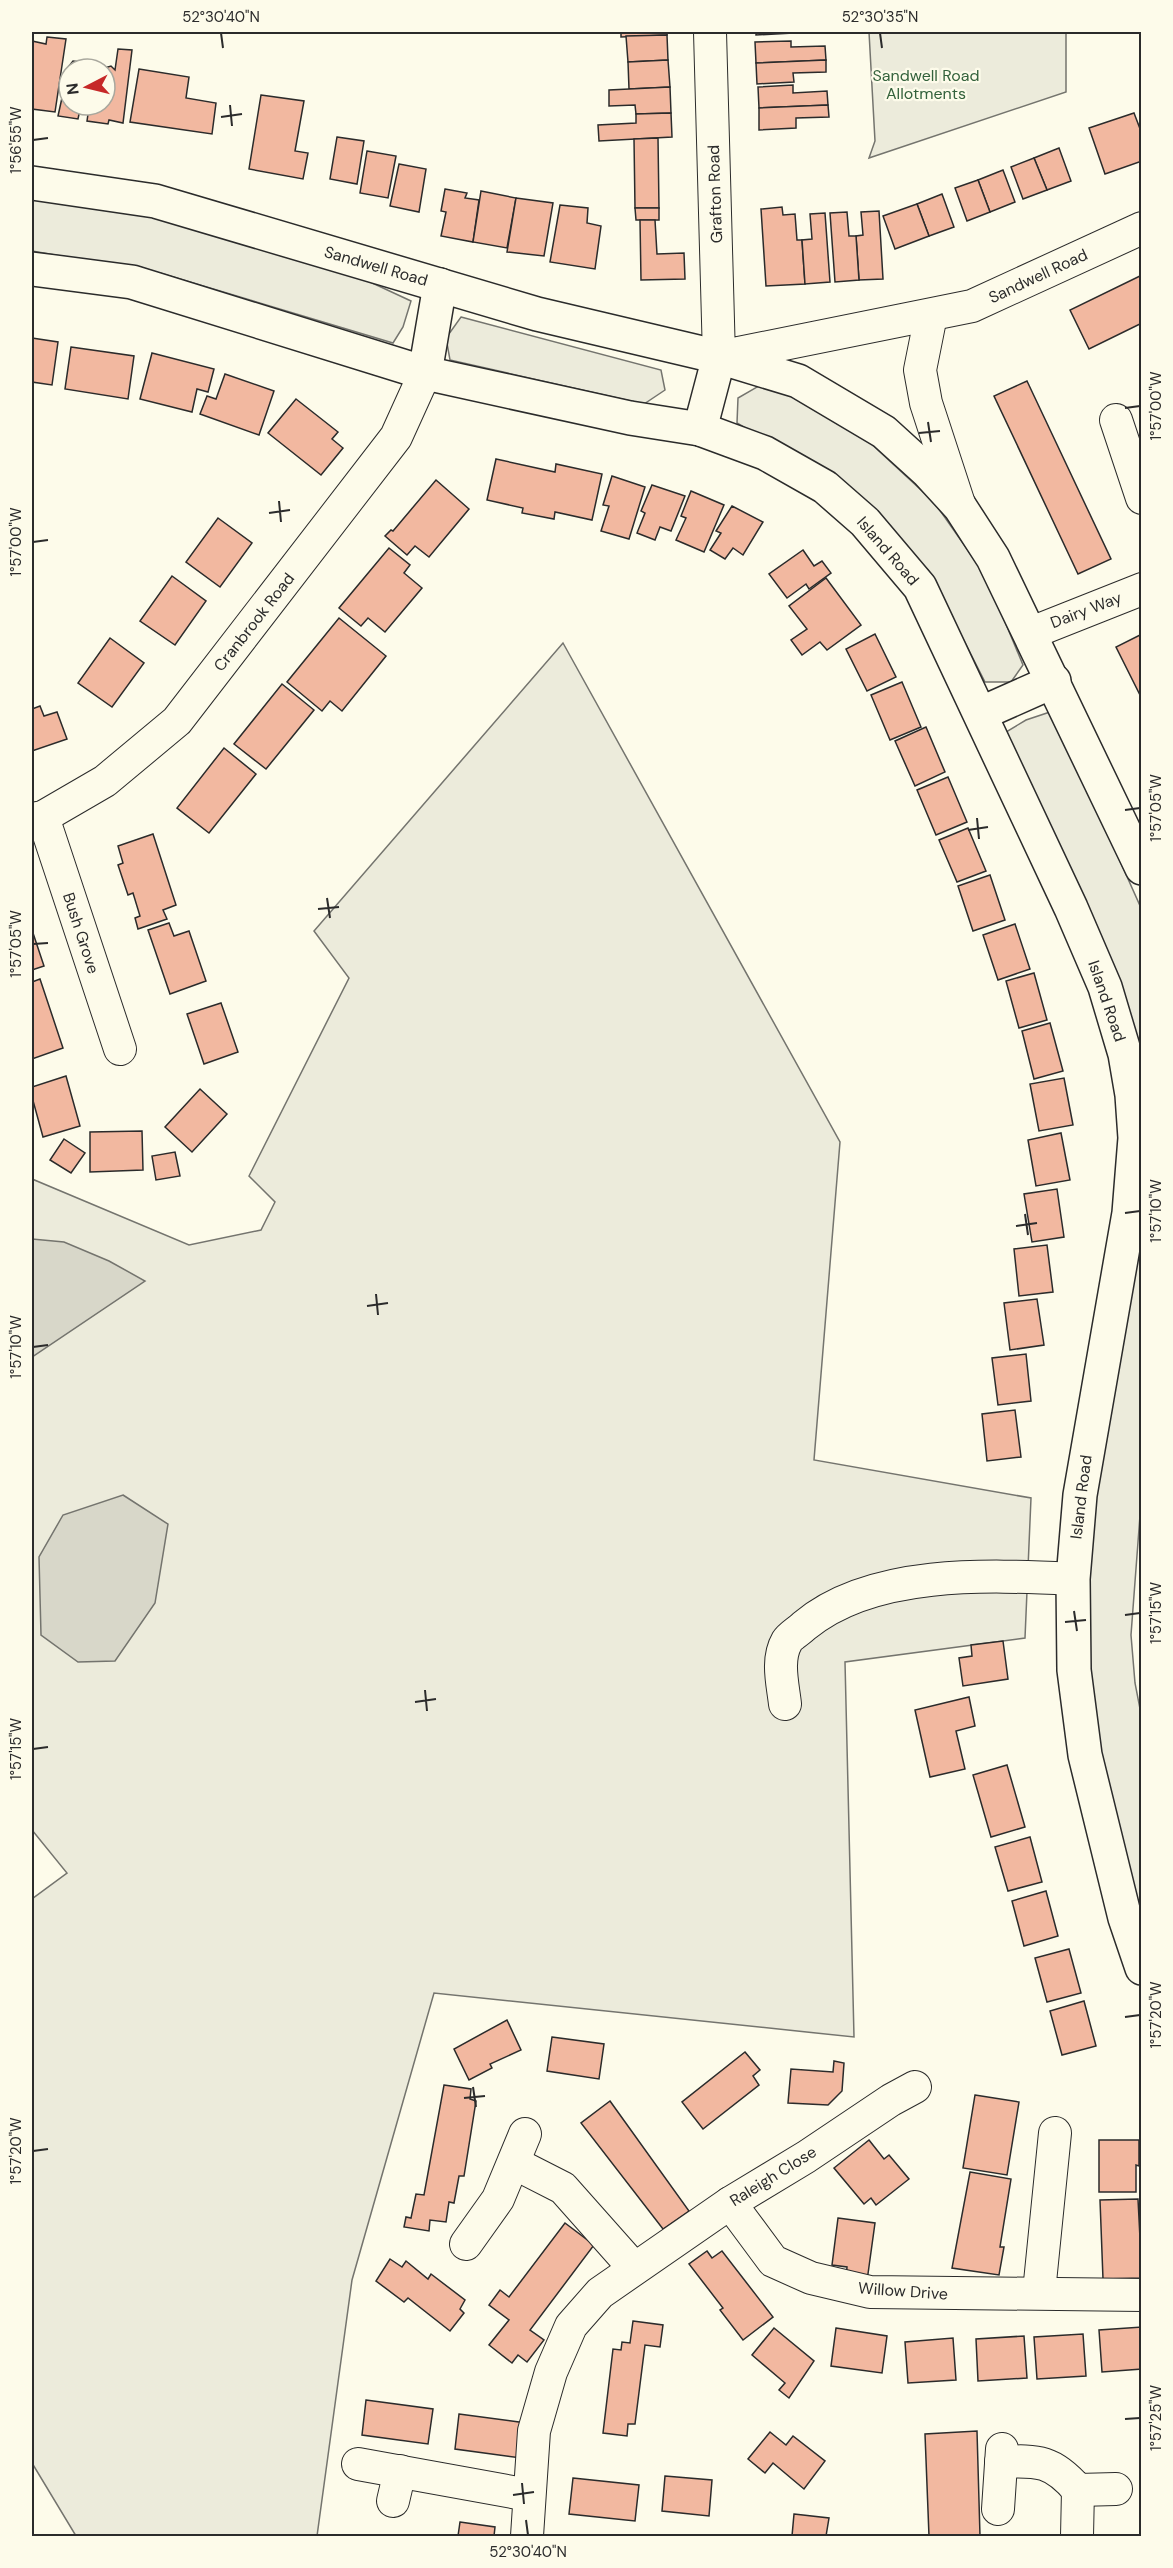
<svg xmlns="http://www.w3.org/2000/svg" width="1173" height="2568" font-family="'DM Sans',sans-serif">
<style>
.green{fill:#ecebdb;stroke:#74746e;stroke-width:1.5}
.water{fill:#d8d7c9;stroke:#74746e;stroke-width:1.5}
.building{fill:#f2b8a0;stroke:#2b2b2b;stroke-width:1.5}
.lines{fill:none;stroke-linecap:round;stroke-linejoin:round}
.minor-casing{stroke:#2b2b2b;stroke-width:34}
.major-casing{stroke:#2b2b2b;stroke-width:36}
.minor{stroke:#fdfbea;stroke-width:32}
.major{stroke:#fdfbea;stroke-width:33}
.ticks{fill:none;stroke:#2b2b2b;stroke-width:2}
.labels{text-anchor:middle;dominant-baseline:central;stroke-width:4.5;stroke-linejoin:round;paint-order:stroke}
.park-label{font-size:16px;fill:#34623c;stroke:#fdfbea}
.street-label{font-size:16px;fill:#2b2b2b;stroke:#fdfbea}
.neatline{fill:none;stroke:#2b2b2b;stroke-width:2}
.ticks-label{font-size:15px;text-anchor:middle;fill:#2b2b2b}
</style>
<rect width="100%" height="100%" fill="#fdfbea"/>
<!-- green -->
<g class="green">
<path d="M 869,32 L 1066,32 L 1066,92 L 869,158 L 875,141 Z"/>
<path d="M 32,198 L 145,214 L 368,281 L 411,301 L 403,327 L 393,343 L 160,273 L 32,251 Z"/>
<path d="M 461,317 L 661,370 L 665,390 L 644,404 L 450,360 L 446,338 Z"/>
<path d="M 764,383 L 853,427 L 934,502 L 986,576 L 1023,665 L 1011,682 L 985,682 L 928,570 L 841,484 L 737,423 L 738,398 Z"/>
<path d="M 563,643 L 840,1142 L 814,1460 L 1031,1498 L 1025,1638 L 845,1662 L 854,2037 L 434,1993 L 352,2280 L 317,2536 L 76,2536 L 32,2463 L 32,1899 L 67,1873 L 32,1830 L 32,1179 L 189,1245 L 261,1230 L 275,1202 L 249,1176 L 349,978 L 314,931 Z"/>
<path d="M 1053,711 L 1141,908 L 1141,1088 L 1006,732 L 1026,720 Z"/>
<path d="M 1142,1234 L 1142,1489 L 1131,1635 L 1135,1683 L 1142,1719 L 1141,1915 L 1137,1907 L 1092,1741 L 1085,1583 L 1103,1425 Z"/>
</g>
<!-- water -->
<g class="water">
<path d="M 32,1239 L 64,1242 L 109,1261 L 145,1281 L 32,1357 Z"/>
<path d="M 123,1495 L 168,1524 L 155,1603 L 115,1661 L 78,1662 L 41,1635 L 39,1557 L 63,1515 Z"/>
</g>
<!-- building -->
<g class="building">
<path d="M 621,32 L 667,32 L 667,35 L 621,37 Z"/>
<path d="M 756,32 L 793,32 L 793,33 L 756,35 Z"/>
<path d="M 667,35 L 668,60 L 628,62 L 626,36 Z"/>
<path d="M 47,37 L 66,39 L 55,112 L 32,109 L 32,41 L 46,44 Z"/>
<path d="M 791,41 L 791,47 L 825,46 L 826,60 L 756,63 L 755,42 Z"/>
<path d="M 118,49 L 132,50 L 123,123 L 109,120 L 108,124 L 87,121 L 89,107 L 81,105 L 78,119 L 58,116 L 69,66 L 73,61 L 81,62 L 86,69 L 69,69 L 69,105 L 105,105 L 105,69 L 101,69 L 111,66 L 115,70 Z"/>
<path d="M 668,60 L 670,87 L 629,89 L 628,62 Z"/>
<path d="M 826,60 L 826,72 L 793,73 L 794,82 L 757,84 L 756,63 Z"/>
<path d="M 139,69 L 189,77 L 186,98 L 216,103 L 212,134 L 130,122 Z"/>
<path d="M 793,85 L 793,93 L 827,91 L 828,105 L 759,108 L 758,87 Z"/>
<path d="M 670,87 L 671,113 L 636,114 L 635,105 L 609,106 L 609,90 Z"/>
<path d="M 261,95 L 304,101 L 295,151 L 308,153 L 303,179 L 249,169 Z"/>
<path d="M 828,105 L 829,117 L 796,118 L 796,128 L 759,130 L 759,108 Z"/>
<path d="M 671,113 L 672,137 L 599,141 L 598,125 L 636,123 L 636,114 Z"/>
<path d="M 1134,113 L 1142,134 L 1142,161 L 1105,174 L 1089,128 Z"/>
<path d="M 337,137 L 364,141 L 357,184 L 330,179 Z"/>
<path d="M 658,138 L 659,208 L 635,208 L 634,139 Z"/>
<path d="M 1059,148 L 1071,181 L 1047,190 L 1034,158 Z"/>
<path d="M 367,151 L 396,156 L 388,198 L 360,193 Z"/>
<path d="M 1034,158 L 1047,190 L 1023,199 L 1011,167 Z"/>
<path d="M 399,164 L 426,169 L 419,212 L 390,206 Z"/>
<path d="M 1003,170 L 1015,202 L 990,212 L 978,180 Z"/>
<path d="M 978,180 L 990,212 L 967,221 L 955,188 Z"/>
<path d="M 445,189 L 467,193 L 465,198 L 479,200 L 473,242 L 441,236 L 446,212 L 441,211 Z"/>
<path d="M 481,191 L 516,198 L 507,248 L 473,242 Z"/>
<path d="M 942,194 L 954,227 L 929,236 L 917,204 Z"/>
<path d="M 516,198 L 553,203 L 544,256 L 507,252 Z"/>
<path d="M 917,204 L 929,236 L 895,249 L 883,216 Z"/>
<path d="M 560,205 L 588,208 L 587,223 L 601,226 L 595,269 L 550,262 Z"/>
<path d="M 782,207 L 783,215 L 795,214 L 797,240 L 802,240 L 805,284 L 766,286 L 761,209 Z"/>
<path d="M 635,208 L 659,208 L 659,220 L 636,220 Z"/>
<path d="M 879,211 L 883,279 L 859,280 L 856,236 L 863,235 L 861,212 Z"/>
<path d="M 847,212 L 849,236 L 856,236 L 859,280 L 835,282 L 830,213 Z"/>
<path d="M 825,213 L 830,282 L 805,284 L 802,240 L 812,239 L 810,214 Z"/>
<path d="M 640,220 L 655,220 L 657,254 L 684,253 L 685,279 L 641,280 Z"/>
<path d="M 1142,275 L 1142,323 L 1089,349 L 1070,310 Z"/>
<path d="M 32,338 L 58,342 L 52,385 L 32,382 Z"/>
<path d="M 71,347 L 134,356 L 128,399 L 65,389 Z"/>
<path d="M 152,353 L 214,369 L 208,392 L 197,389 L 192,412 L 140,399 Z"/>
<path d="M 225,374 L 274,391 L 259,435 L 200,414 L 207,396 L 216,399 Z"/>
<path d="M 1027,381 L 1111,559 L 1078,574 L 994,396 Z"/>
<path d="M 296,399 L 338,432 L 332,439 L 343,448 L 321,475 L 268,433 Z"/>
<path d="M 496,459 L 555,472 L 556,464 L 602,474 L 592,520 L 555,512 L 554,519 L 522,513 L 523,508 L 487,500 Z"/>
<path d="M 612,476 L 645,487 L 629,539 L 601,531 L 609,506 L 603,505 Z"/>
<path d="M 436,480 L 469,509 L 429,557 L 415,546 L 407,555 L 385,536 L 391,530 L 393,531 Z"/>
<path d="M 652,485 L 685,496 L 671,531 L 660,527 L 655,540 L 637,533 L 645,513 L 641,511 Z"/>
<path d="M 691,491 L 724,505 L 704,552 L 676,540 L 686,518 L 681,516 Z"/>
<path d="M 732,506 L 763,522 L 743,555 L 733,548 L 725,559 L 710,550 L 721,533 L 716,531 Z"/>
<path d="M 218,518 L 252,543 L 220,587 L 186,562 Z"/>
<path d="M 389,548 L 410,565 L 404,573 L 422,588 L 385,632 L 368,618 L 361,626 L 339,608 Z"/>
<path d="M 803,550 L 814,566 L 822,561 L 831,573 L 809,589 L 806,584 L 787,598 L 769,574 Z"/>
<path d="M 172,576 L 206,601 L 175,645 L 140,621 Z"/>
<path d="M 826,578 L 861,625 L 827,650 L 820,642 L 802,655 L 791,640 L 807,629 L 789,606 Z"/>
<path d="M 339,618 L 386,656 L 342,711 L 330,701 L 322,711 L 287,682 Z"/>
<path d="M 875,634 L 896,677 L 867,691 L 846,649 Z"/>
<path d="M 1142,634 L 1142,697 L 1141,697 L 1116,647 Z"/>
<path d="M 110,638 L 144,663 L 112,707 L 78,683 Z"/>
<path d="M 902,682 L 921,727 L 890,740 L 871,695 Z"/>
<path d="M 282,684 L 314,710 L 266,769 L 234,744 Z"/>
<path d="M 40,706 L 44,716 L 57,712 L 67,739 L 32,751 L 32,709 Z"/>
<path d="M 926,727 L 945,772 L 915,786 L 895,741 Z"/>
<path d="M 224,748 L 256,774 L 209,833 L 177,808 Z"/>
<path d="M 948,777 L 967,822 L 936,835 L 917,790 Z"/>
<path d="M 968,828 L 986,871 L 957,882 L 939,840 Z"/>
<path d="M 153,834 L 176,905 L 163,910 L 167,919 L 138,929 L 135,918 L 140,916 L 133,893 L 128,895 L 118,865 L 123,863 L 118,846 Z"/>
<path d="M 990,875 L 1005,920 L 973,931 L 958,886 Z"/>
<path d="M 169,923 L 174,936 L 189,931 L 206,981 L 170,994 L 148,930 Z"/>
<path d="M 1015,924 L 1030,969 L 998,980 L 983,935 Z"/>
<path d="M 32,930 L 44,966 L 32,970 Z"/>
<path d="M 1034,973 L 1047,1020 L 1019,1028 L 1006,981 Z"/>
<path d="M 40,979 L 63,1048 L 32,1059 L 32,982 Z"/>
<path d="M 221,1003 L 238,1052 L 204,1064 L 187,1014 Z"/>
<path d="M 1050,1023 L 1063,1071 L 1034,1079 L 1022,1031 Z"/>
<path d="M 66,1076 L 80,1126 L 43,1137 L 32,1097 L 32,1087 Z"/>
<path d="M 1064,1078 L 1073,1125 L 1039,1131 L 1030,1084 Z"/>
<path d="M 200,1089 L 227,1114 L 192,1152 L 165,1127 Z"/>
<path d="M 142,1131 L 143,1170 L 90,1172 L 90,1132 Z"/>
<path d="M 1061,1133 L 1070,1180 L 1036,1186 L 1028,1140 Z"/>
<path d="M 64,1139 L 85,1153 L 71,1173 L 50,1160 Z"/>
<path d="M 175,1152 L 180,1176 L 156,1180 L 152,1156 Z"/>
<path d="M 1057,1189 L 1064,1237 L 1032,1242 L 1024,1194 Z"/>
<path d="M 1047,1245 L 1053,1292 L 1019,1296 L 1014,1249 Z"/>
<path d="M 1037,1299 L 1044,1345 L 1010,1350 L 1004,1303 Z"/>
<path d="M 1026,1354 L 1031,1401 L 998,1405 L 992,1358 Z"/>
<path d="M 1015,1410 L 1021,1457 L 987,1461 L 982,1414 Z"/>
<path d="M 1003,1641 L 1008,1679 L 963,1686 L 959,1658 L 972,1656 L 971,1645 Z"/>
<path d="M 969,1697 L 975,1726 L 956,1731 L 965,1769 L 930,1777 L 915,1710 Z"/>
<path d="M 1007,1765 L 1025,1827 L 991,1837 L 973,1775 Z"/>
<path d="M 1030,1837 L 1042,1882 L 1008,1891 L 995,1847 Z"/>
<path d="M 1046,1891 L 1058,1936 L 1024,1946 L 1012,1901 Z"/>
<path d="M 1069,1949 L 1081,1993 L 1047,2002 L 1035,1958 Z"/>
<path d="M 1084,2001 L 1096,2046 L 1062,2055 L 1050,2011 Z"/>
<path d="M 507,2020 L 521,2050 L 490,2064 L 492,2068 L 469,2080 L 454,2049 Z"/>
<path d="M 552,2037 L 604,2044 L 599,2079 L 547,2071 Z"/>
<path d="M 745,2052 L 760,2070 L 753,2076 L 759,2085 L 703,2129 L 682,2102 Z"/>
<path d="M 834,2061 L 844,2063 L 842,2091 L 828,2105 L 788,2103 L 791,2069 L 833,2072 Z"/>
<path d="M 444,2085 L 471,2089 L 470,2099 L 476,2101 L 464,2176 L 459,2176 L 454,2203 L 449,2202 L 446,2222 L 430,2220 L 429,2231 L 404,2227 L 406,2217 L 411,2218 L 416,2194 L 424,2195 Z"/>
<path d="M 975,2095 L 1019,2102 L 1007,2175 L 963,2168 Z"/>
<path d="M 610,2101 L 689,2211 L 663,2229 L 581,2123 Z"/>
<path d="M 869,2140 L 884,2159 L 889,2155 L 909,2179 L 876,2205 L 871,2198 L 864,2204 L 834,2168 Z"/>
<path d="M 1099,2140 L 1139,2140 L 1139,2166 L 1136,2165 L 1136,2192 L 1099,2192 Z"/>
<path d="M 970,2172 L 1011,2179 L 1000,2247 L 1004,2247 L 999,2275 L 952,2268 Z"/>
<path d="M 1138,2199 L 1142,2278 L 1103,2279 L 1100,2200 Z"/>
<path d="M 838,2218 L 875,2223 L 867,2281 L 846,2279 L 847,2267 L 832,2265 Z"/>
<path d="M 565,2223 L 594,2245 L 530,2330 L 544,2340 L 527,2362 L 518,2355 L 512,2363 L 489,2345 L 509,2320 L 489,2305 L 500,2290 L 509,2297 Z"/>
<path d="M 707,2251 L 712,2258 L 722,2251 L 773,2317 L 743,2340 L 720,2310 L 723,2308 L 689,2264 Z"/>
<path d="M 390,2259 L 402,2267 L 406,2261 L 428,2279 L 431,2274 L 465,2300 L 460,2309 L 464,2313 L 450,2331 L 408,2298 L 404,2302 L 376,2281 Z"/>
<path d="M 633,2321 L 663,2325 L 660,2347 L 645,2345 L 635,2424 L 628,2424 L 627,2436 L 603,2433 L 613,2349 L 621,2350 L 622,2342 L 630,2343 Z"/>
<path d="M 1142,2327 L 1142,2369 L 1102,2372 L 1099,2330 Z"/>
<path d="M 774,2328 L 814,2361 L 789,2398 L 779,2390 L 785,2383 L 752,2355 Z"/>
<path d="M 836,2328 L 887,2336 L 882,2373 L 831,2366 Z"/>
<path d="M 1083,2334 L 1086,2376 L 1037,2379 L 1034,2337 Z"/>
<path d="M 1024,2336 L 1027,2378 L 978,2381 L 976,2339 Z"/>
<path d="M 953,2338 L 956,2380 L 908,2383 L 905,2342 Z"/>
<path d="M 366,2400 L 433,2409 L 428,2444 L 362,2435 Z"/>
<path d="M 459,2414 L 526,2423 L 521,2458 L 455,2449 Z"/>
<path d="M 977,2431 L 980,2536 L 929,2536 L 925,2434 Z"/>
<path d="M 770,2432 L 786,2445 L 793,2436 L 825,2461 L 804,2489 L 773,2463 L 765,2473 L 748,2459 Z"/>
<path d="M 665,2476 L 712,2480 L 709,2516 L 662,2511 Z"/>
<path d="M 573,2478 L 639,2485 L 635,2521 L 569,2514 Z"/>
<path d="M 794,2514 L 829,2518 L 826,2536 L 792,2536 Z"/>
<path d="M 460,2522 L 495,2527 L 494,2536 L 458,2536 Z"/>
</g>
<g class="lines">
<defs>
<g id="minor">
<path d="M 710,32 L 719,357 L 972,306 L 1142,228"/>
<path d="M 931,315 L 920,370 L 926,403 L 960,507"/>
<path d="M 1116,420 L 1142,498"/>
<path d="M 1031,633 L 1142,589"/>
<path d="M 43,817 L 120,1049"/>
<path d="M 32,819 L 43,817 L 105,781 L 177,721 L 396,437 L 425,373"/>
<path d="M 785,1704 C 783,1685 776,1660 787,1641 C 790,1636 799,1631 804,1626 C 872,1569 989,1575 1073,1579"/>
<path d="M 514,2163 L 563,2188 L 634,2268"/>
<path d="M 730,2203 L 773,2261 L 811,2278 L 870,2292 L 1142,2295"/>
<path d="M 466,2244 L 498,2199 L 525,2134"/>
<path d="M 1039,2292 L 1055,2133"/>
<path d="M 1001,2462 C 1039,2460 1053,2461 1078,2490 L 1116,2489"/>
<path d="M 358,2464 L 529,2495"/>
<path d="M 393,2501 L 400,2471"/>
<path d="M 998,2509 L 1002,2449"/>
<path d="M 527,2536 L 534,2431 L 551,2372 L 571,2326 L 600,2293 L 730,2203 L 806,2157 L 891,2100 L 915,2087"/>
<path d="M 1077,2536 L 1078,2490"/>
</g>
<g id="major">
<path d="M 32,183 L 155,201 L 537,314 L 719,357 L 798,381 L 884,432 L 928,472 L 960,507 L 993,558 L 1142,868"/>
<path d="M 32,269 L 132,282 L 425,373 L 630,418 L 700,429 L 765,453 L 825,487 L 865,522 L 920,587 L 1071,908 L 1105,987 L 1125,1054 L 1132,1095 L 1135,1138 L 1129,1213 L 1080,1495 L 1073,1579 L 1074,1670 L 1085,1755 L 1125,1918 L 1142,1968"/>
<path d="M 425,373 L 440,285"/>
<path d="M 700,429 L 719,357"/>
<path d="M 982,713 L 1054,681"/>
</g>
</defs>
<!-- minor casing -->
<use href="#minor" class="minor-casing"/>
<!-- major casing -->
<use href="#major" class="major-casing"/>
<!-- minor -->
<use href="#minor" class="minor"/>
<!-- major -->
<use href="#major" class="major"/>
</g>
<!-- ticks -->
<path class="ticks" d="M 221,33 L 223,48M 880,33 L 882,48M 230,105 L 232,126M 221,117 L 242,114M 33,140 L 48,138M 1125,408 L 1140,406M 928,422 L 931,442M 919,433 L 940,431M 279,501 L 281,522M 269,513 L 290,510M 33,542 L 48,540M 1125,810 L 1140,808M 977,818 L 979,839M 968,830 L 988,827M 327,898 L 330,918M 318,909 L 339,907M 33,944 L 48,943M 1125,1213 L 1140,1211M 1025,1214 L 1028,1235M 1016,1226 L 1037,1223M 376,1294 L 378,1315M 367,1306 L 388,1303M 33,1347 L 48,1345M 1074,1611 L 1077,1631M 1125,1615 L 1140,1613M 1065,1622 L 1086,1620M 425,1690 L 427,1711M 415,1702 L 436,1699M 33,1749 L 48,1747M 1125,2017 L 1140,2015M 473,2087 L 476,2107M 464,2098 L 485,2096M 33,2151 L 48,2149M 1125,2419 L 1140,2418M 522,2483 L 524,2504M 513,2495 L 534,2492M 526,2520 L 528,2535"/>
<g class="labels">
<!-- park labels -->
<g class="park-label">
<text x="926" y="75">Sandwell Road<tspan x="926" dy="18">Allotments</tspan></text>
</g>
<!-- street labels -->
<g class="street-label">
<text transform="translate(715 194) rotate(-92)">Grafton Road</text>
<text transform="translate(376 266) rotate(16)">Sandwell Road</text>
<text transform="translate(1038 276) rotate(-25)">Sandwell Road</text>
<text transform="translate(888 551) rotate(49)">Island Road</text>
<text transform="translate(1086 610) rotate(-21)">Dairy Way</text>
<text transform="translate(254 622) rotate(-52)">Cranbrook Road</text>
<text transform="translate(81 933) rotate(72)">Bush Grove</text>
<text transform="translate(1107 1001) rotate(71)">Island Road</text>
<text transform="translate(1081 1497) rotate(-83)">Island Road</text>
<text transform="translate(773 2176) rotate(-32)">Raleigh Close</text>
<text transform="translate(903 2291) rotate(4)">Willow Drive</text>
</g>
</g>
<!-- border -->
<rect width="1173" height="2568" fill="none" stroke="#fdfbea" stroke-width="66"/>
<!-- north arrow -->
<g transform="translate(87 87) rotate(263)"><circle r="28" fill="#fdfbea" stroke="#a9a89e" stroke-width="1.5"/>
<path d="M0-4.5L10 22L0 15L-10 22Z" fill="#c62828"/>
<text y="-9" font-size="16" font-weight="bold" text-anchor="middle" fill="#2b2b2b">N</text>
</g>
<rect x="33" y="33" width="1107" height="2502" class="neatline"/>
<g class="ticks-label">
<text x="221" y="22">52°30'40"N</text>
<text x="880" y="22">52°30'35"N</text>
<text transform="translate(16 140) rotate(-90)" y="5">1°56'55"W</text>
<text transform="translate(1156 406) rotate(-90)" y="5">1°57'00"W</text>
<text transform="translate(16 542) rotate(-90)" y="5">1°57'00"W</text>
<text transform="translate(1156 808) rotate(-90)" y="5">1°57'05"W</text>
<text transform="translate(16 944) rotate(-90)" y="5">1°57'05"W</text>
<text transform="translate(1156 1211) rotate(-90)" y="5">1°57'10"W</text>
<text transform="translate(16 1347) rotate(-90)" y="5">1°57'10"W</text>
<text transform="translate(1156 1613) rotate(-90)" y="5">1°57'15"W</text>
<text transform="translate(16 1749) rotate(-90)" y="5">1°57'15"W</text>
<text transform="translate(1156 2015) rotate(-90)" y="5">1°57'20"W</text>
<text transform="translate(16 2151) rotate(-90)" y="5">1°57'20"W</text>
<text transform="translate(1156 2418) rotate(-90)" y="5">1°57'25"W</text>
<text x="528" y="2557">52°30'40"N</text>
</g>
</svg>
